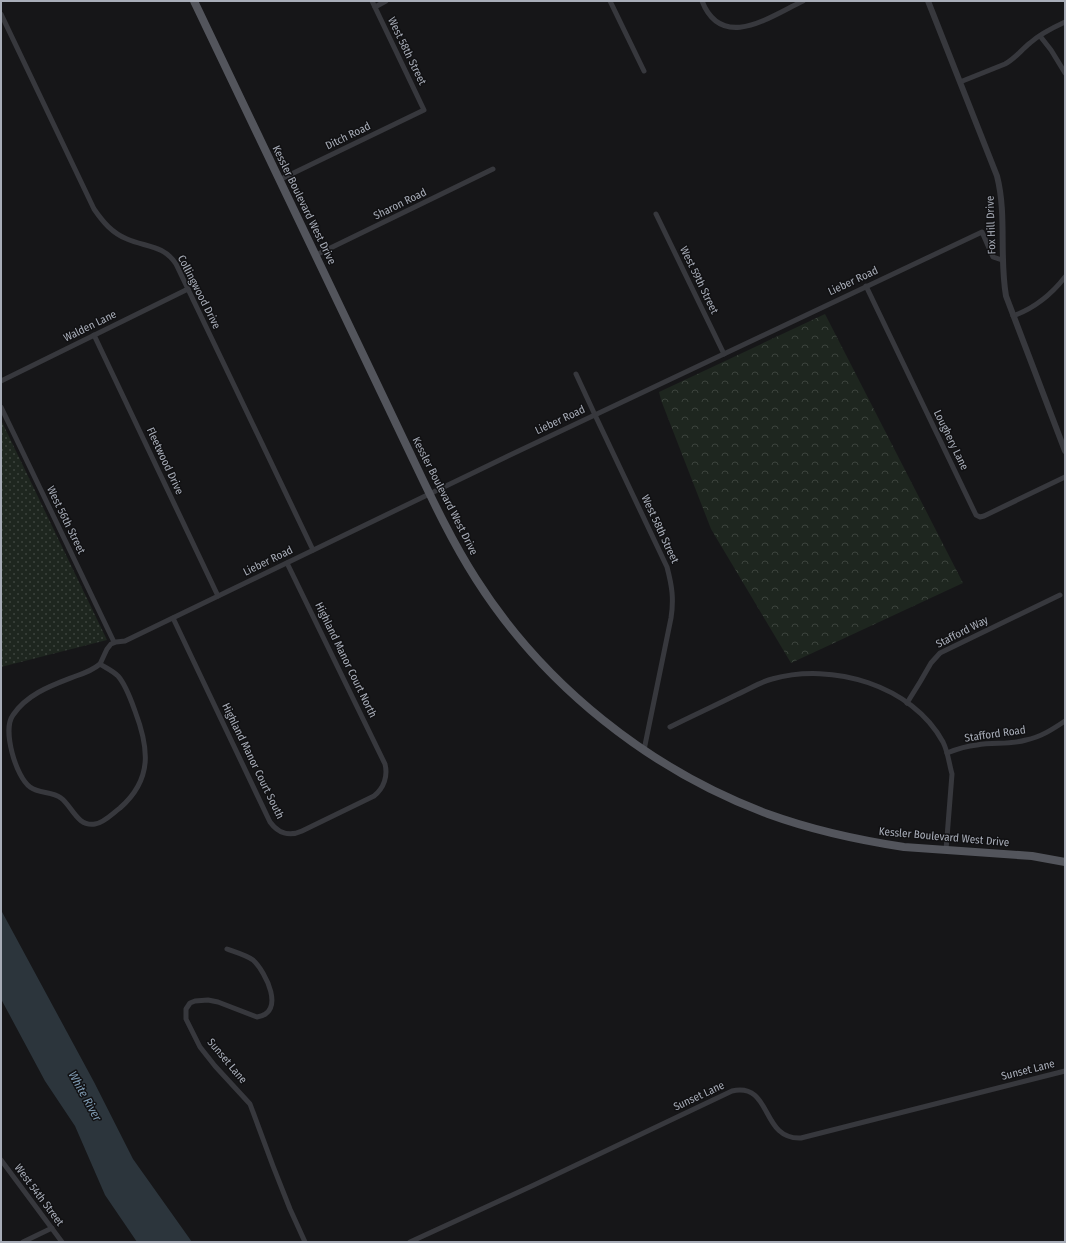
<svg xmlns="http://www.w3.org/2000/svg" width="1066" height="1243" font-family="'Fira Sans Condensed',sans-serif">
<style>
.grass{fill:url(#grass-dots)}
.forest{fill:url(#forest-crowns)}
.water{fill:#2c353c}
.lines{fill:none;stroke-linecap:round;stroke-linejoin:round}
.minor{stroke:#37383d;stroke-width:5}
.tertiary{stroke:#37383d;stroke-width:6}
.primary{stroke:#53555c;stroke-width:8}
.labels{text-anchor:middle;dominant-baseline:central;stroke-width:3;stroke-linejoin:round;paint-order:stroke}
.street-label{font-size:11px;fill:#a8adb8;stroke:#111113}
.water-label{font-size:12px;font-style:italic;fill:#7f9bb3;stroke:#111113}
</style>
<defs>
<pattern id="grass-dots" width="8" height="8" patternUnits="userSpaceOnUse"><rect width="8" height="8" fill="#1e261f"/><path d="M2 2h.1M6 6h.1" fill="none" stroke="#3c433d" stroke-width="1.8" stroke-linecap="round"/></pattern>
<pattern id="forest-crowns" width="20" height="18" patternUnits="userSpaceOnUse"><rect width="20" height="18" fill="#1e261f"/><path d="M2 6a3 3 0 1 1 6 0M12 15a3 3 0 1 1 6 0" fill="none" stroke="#3c433d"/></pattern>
</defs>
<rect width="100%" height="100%" fill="#161618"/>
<!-- grass -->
<path class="grass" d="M 1,420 L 107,640 L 1,667 Z"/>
<!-- forest -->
<path class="forest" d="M 825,314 L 963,583 L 791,663 L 711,529 L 661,400 L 659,392 Z"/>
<!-- water -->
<path class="water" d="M 1,910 L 94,1082 L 133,1159 L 192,1242 L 137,1242 L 105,1195 L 75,1126 L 45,1081 L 1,999 Z"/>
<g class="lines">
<!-- minor -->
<g class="minor">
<path d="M 610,1 L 644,71"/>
<path d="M 702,1 C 722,52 771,16 803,1"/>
<path d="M 375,7 L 386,1"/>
<path d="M 1,14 L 94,209 C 103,222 112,233 127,239 C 145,247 164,245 176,264 L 313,550"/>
<path d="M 1040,36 L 1051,50 L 1065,73"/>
<path d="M 960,82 L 1005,64 C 1015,59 1021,50 1030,43 C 1040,34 1052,28 1065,22"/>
<path d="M 279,180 L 424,110 L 372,1"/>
<path d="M 656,214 L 724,354"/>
<path d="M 316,255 L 493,169"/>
<path d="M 866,286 L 976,515 L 980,517 L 984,516 L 1065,477"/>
<path d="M 1013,316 C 1035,308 1051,295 1065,277"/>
<path d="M 94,335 L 218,596"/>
<path d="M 576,374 L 595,415 L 667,567 C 672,586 674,599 671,618 L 644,750"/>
<path d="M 1,381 L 188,289"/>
<path d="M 1,407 L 114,642"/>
<path d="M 173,618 L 270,822 C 278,833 289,837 302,831 L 374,796 C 384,788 388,776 385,764 L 287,563"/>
<path d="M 100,664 L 107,649 L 111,644 L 116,642 L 125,641 L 506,457 L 982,232 L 993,257 L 1002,260"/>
<path d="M 100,664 C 106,668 113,671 118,676 C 126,685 131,700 135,711 C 149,748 153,779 120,808 C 113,813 104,823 95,824 C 77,827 72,806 61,798 C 52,791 39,794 30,787 C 16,777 2,730 13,715 C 28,693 53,685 76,676 C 85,673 93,670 100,664 Z"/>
<path d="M 907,703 L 920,682 L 931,663 L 940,653 L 1060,595"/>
<path d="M 670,727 C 692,716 714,706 736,695 C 748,690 760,682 772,679 C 832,662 912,685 943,742 C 948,752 949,763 952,774 L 946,850"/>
<path d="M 947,753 C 957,749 967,746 977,745 C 994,742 1010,745 1026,740 C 1041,737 1053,729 1065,721"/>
<path d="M 227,949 C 235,952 246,955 253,960 C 266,972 286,1013 257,1017 L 218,1002 L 208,1000 L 195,1001 L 190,1003 L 186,1009 L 186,1019 L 200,1047 L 215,1066 L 250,1104 L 273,1166 L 290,1209 L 305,1242"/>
<path d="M 1,1160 L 62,1242"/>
<path d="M 23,1242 L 52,1228"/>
<path d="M 410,1242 L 534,1185 L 732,1091 C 773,1082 760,1140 801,1138 L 1065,1071"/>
</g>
<!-- tertiary -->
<path class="tertiary" d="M 928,1 L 997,176 C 1007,215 999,256 1006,296 L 1065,451"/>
<!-- primary -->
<path class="primary" d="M 194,1 C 249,115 303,230 358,344 C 376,381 393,418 411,455 C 431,497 451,540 476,579 C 544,686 650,770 768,814 C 812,830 858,840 904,847 L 1032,856 L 1065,862"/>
</g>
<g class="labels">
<!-- street labels -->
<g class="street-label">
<text transform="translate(407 51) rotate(64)">West 58th Street</text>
<text transform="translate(348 136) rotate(-26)">Ditch Road</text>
<text transform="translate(400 204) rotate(-26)">Sharon Road</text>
<text transform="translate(304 205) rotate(64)">Kessler Boulevard West Drive</text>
<text transform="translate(991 225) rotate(-92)">Fox Hill Drive</text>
<text transform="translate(699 280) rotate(64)">West 59th Street</text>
<text transform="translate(853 281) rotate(-25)">Lieber Road</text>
<text transform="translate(199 292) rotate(63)">Collingwood Drive</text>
<text transform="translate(90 326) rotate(-26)">Walden Lane</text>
<text transform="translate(560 420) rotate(-25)">Lieber Road</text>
<text transform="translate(951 440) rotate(64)">Loughery Lane</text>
<text transform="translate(165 461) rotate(65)">Fleetwood Drive</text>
<text transform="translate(445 496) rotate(63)">Kessler Boulevard West Drive</text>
<text transform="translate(66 520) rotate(64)">West 56th Street</text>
<text transform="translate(660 529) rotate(65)">West 58th Street</text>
<text transform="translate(268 561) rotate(-26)">Lieber Road</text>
<text transform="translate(962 632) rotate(-27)">Stafford Way</text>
<text transform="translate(346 660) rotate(64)">Highland Manor Court North</text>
<text transform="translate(995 734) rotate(-8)">Stafford Road</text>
<text transform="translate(253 761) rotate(64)">Highland Manor Court South</text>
<text transform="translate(944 837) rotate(5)">Kessler Boulevard West Drive</text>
<text transform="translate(227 1061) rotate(50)">Sunset Lane</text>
<text transform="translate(1028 1070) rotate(-14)">Sunset Lane</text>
<text transform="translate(699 1096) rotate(-25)">Sunset Lane</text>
<text transform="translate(39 1195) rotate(53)">West 54th Street</text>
</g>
<!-- water labels -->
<g class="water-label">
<text transform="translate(85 1096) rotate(61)">White River</text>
</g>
</g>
<!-- border -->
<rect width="1066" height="1243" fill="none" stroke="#a8adb8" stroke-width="4"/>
</svg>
